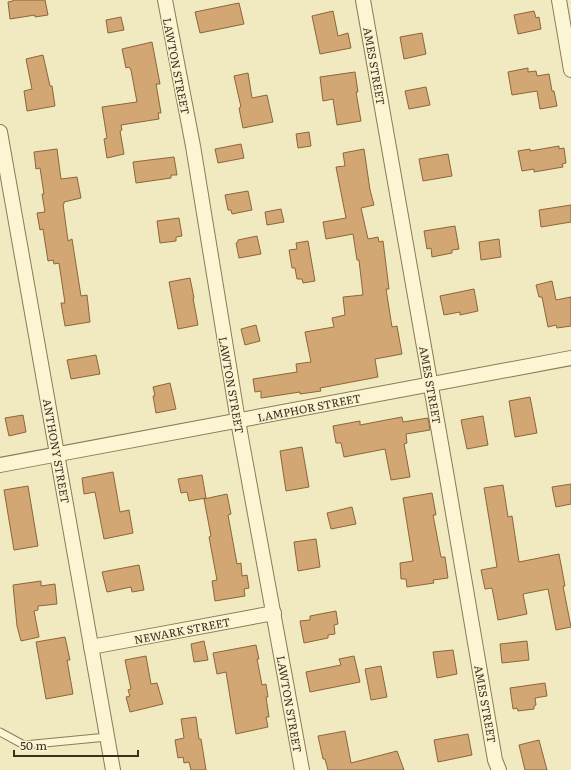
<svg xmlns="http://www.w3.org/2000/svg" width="571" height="770" font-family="Literata,serif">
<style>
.building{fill:#d2a773;stroke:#8c663b}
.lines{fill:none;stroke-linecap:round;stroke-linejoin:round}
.service-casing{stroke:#8b7a56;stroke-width:9}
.minor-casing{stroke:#8b7a56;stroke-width:16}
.service{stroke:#fbf5d4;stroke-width:7}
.minor{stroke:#fbf5d4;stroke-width:14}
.labels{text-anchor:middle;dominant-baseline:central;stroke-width:3;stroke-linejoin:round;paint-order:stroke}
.street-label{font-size:11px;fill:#3a2e1c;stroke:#f8f2d0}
</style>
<rect width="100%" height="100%" fill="#f1e9c0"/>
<!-- building -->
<g class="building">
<path d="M 13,0 L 45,0 L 48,15 L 35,17 L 35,15 L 10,19 L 8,2 L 13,1 Z"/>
<path d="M 239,3 L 244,24 L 200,33 L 195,12 Z"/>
<path d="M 333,11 L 338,36 L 348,33 L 351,48 L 320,54 L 312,16 Z"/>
<path d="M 534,11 L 536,18 L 539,17 L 541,29 L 518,34 L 514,15 Z"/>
<path d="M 121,17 L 124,30 L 108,33 L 106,20 Z"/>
<path d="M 422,33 L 426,54 L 404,59 L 400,37 Z"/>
<path d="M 152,42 L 160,84 L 156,84 L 161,113 L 158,113 L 159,119 L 121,125 L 122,130 L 120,131 L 124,154 L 107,158 L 104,139 L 107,138 L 102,107 L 137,102 L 131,70 L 129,67 L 126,68 L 122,49 Z"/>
<path d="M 43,55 L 50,86 L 52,86 L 55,106 L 27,111 L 24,91 L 32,89 L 26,59 Z"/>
<path d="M 528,68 L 528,72 L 536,71 L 537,76 L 549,74 L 552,91 L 554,91 L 557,106 L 540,109 L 537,91 L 512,95 L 508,72 Z"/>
<path d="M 355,72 L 358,92 L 356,92 L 361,121 L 337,125 L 333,99 L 323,101 L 320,77 Z"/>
<path d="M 248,73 L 252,98 L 267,95 L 273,122 L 243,128 L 239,108 L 241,107 L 234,76 Z"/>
<path d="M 426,87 L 430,105 L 409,109 L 405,91 Z"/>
<path d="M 309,132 L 311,146 L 298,148 L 296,134 Z"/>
<path d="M 241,144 L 244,158 L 218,163 L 215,149 Z"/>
<path d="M 559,146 L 559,149 L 564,148 L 566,163 L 562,164 L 563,167 L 534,172 L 534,169 L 522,171 L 518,151 L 530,149 L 530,151 Z"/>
<path d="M 57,149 L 61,179 L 77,177 L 81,198 L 64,202 L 64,204 L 63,204 L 68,241 L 72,239 L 81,296 L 87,295 L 90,322 L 65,326 L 61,303 L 65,303 L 59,263 L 54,264 L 53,260 L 48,261 L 43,229 L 40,230 L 37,213 L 45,212 L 42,194 L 44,194 L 40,168 L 36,169 L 34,152 Z"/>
<path d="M 364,149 L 370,190 L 374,205 L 361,208 L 368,239 L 378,237 L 379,242 L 383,241 L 389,289 L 386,289 L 392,327 L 397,326 L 402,354 L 375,359 L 378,377 L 320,388 L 321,391 L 300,394 L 300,392 L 261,398 L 261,391 L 255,392 L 253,379 L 297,372 L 296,364 L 311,362 L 305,332 L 334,327 L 332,318 L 345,315 L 343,297 L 363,295 L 359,260 L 357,260 L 353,234 L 326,239 L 323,222 L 346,218 L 336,167 L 345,166 L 343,153 Z"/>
<path d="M 448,154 L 452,176 L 423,181 L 419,159 Z"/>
<path d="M 174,157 L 177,175 L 171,175 L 171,178 L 136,183 L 133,162 Z"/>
<path d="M 248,191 L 252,210 L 232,214 L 231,210 L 228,210 L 225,195 Z"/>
<path d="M 571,205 L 571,222 L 541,227 L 539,210 Z"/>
<path d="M 281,209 L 284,222 L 267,225 L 265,212 Z"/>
<path d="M 179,218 L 182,236 L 176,237 L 176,241 L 160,243 L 157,221 Z"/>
<path d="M 455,226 L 459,249 L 452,250 L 452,253 L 432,257 L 431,248 L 427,249 L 424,231 Z"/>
<path d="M 257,236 L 261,254 L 239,258 L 236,243 L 238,242 L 238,240 Z"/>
<path d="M 499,239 L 501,257 L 481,260 L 479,242 Z"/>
<path d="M 308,241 L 315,281 L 303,283 L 302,279 L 297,279 L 295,268 L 292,268 L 289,250 L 297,249 L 296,243 Z"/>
<path d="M 190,278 L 194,298 L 193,298 L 198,325 L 178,329 L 169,282 Z"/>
<path d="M 552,281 L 556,300 L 571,297 L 571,326 L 557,328 L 556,325 L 548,327 L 542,297 L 539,297 L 536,285 Z"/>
<path d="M 474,289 L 478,311 L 460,315 L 460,312 L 444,315 L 440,296 Z"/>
<path d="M 256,325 L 260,341 L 245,345 L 241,329 Z"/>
<path d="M 96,355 L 100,374 L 71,379 L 67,360 Z"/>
<path d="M 170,383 L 176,409 L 156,413 L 153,396 L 155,396 L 153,387 Z"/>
<path d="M 530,397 L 537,433 L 515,437 L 509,401 Z"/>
<path d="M 23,415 L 26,432 L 9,436 L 5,418 Z"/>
<path d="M 483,416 L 488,445 L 467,449 L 461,420 Z"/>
<path d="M 402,417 L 403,422 L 428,418 L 430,430 L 406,434 L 407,443 L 404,444 L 410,477 L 391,480 L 385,449 L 344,457 L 341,443 L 336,443 L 333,426 L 360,421 L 360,425 Z"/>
<path d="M 302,447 L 309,487 L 286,491 L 280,451 Z"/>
<path d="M 113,472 L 120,512 L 129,510 L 133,533 L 104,539 L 95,492 L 84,494 L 82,478 Z"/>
<path d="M 202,475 L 206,498 L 189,501 L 187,492 L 181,493 L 178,479 Z"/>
<path d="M 571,484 L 571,504 L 556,507 L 552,487 Z"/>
<path d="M 503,485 L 508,517 L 512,516 L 519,562 L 559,554 L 565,586 L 563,586 L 571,627 L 556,630 L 548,589 L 523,594 L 527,614 L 498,620 L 492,588 L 485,589 L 481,570 L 497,567 L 484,488 Z"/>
<path d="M 28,486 L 38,546 L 14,550 L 4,490 Z"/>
<path d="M 432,493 L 436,515 L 433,515 L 441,557 L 445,557 L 448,578 L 433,580 L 434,583 L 407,587 L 406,579 L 401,579 L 400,563 L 413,561 L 403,498 Z"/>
<path d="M 227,494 L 231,514 L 228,515 L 237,564 L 241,563 L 242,576 L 247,575 L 249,588 L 244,589 L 245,596 L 215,601 L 212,581 L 217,580 L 209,537 L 211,536 L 204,499 Z"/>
<path d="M 352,507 L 356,524 L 331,529 L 327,513 Z"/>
<path d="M 316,539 L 320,567 L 298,571 L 294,542 Z"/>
<path d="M 139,565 L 144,590 L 132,592 L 131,587 L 107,592 L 102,572 Z"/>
<path d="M 41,581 L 41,586 L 55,584 L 57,604 L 38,606 L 38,610 L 34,611 L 39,637 L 21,641 L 17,626 L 13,585 Z"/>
<path d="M 336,611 L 338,624 L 334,625 L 335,634 L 328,635 L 328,638 L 304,643 L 300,621 L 310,620 L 310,616 Z"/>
<path d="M 65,637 L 70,660 L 67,660 L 73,694 L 46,699 L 36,642 Z"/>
<path d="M 204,641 L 208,660 L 194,662 L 191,644 Z"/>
<path d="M 527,641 L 529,660 L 502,663 L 500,644 Z"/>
<path d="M 256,645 L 259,659 L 257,659 L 262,685 L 266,684 L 268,697 L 266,697 L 269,717 L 266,717 L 268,727 L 236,734 L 226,672 L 217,674 L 213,653 Z"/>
<path d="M 453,650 L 457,674 L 437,678 L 433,652 Z"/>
<path d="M 146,656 L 151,684 L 157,683 L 163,704 L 130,712 L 126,697 L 130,696 L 128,690 L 131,689 L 125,660 Z"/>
<path d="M 354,656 L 360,682 L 310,692 L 306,672 L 341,665 L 339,659 Z"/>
<path d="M 381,666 L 387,697 L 371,700 L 365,669 Z"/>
<path d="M 545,683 L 547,696 L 535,698 L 536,705 L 534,706 L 534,709 L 518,711 L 517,708 L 513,709 L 510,688 Z"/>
<path d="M 196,717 L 199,739 L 201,739 L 206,770 L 191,770 L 189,762 L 184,763 L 183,757 L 178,758 L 175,740 L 184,738 L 181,719 Z"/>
<path d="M 345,731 L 351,763 L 397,751 L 404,770 L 328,770 L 325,759 L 323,759 L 318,736 Z"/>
<path d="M 468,734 L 472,755 L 438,762 L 434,740 Z"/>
<path d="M 539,740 L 547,770 L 525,770 L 519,745 Z"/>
</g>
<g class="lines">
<defs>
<path id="service" d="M 0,732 L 24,745 L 107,737"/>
<g id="minor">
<path d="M 165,0 L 193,146 L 238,421 L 302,770"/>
<path d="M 363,0 L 446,472 L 495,760 L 499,770"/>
<path d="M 559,0 L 571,70"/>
<path d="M 0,132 L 113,770"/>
<path d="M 0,465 L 571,358"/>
<path d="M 91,647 L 274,613"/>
</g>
</defs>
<!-- service casing -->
<use href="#service" class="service-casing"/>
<!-- minor casing -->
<use href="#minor" class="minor-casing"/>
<!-- service -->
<use href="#service" class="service"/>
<!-- minor -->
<use href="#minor" class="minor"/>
</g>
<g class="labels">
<!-- street labels -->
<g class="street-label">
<text transform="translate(177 66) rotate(79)">LAWTON STREET</text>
<text transform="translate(375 66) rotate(80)">AMES STREET</text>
<text transform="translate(232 385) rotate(80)">LAWTON STREET</text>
<text transform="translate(431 385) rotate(80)">AMES STREET</text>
<text transform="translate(309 407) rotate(-11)">LAMPHOR STREET</text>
<text transform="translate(57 451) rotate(80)">ANTHONY STREET</text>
<text transform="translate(182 630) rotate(-11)">NEWARK STREET</text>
<text transform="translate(290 704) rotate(80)">LAWTON STREET</text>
<text transform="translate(486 704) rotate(80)">AMES STREET</text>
</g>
</g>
<!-- scale -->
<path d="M14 750v6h124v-6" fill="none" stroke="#3a2e1c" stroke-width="2"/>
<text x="20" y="750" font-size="12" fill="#3a2e1c" stroke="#f8f2d0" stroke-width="3" paint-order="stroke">50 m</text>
</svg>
